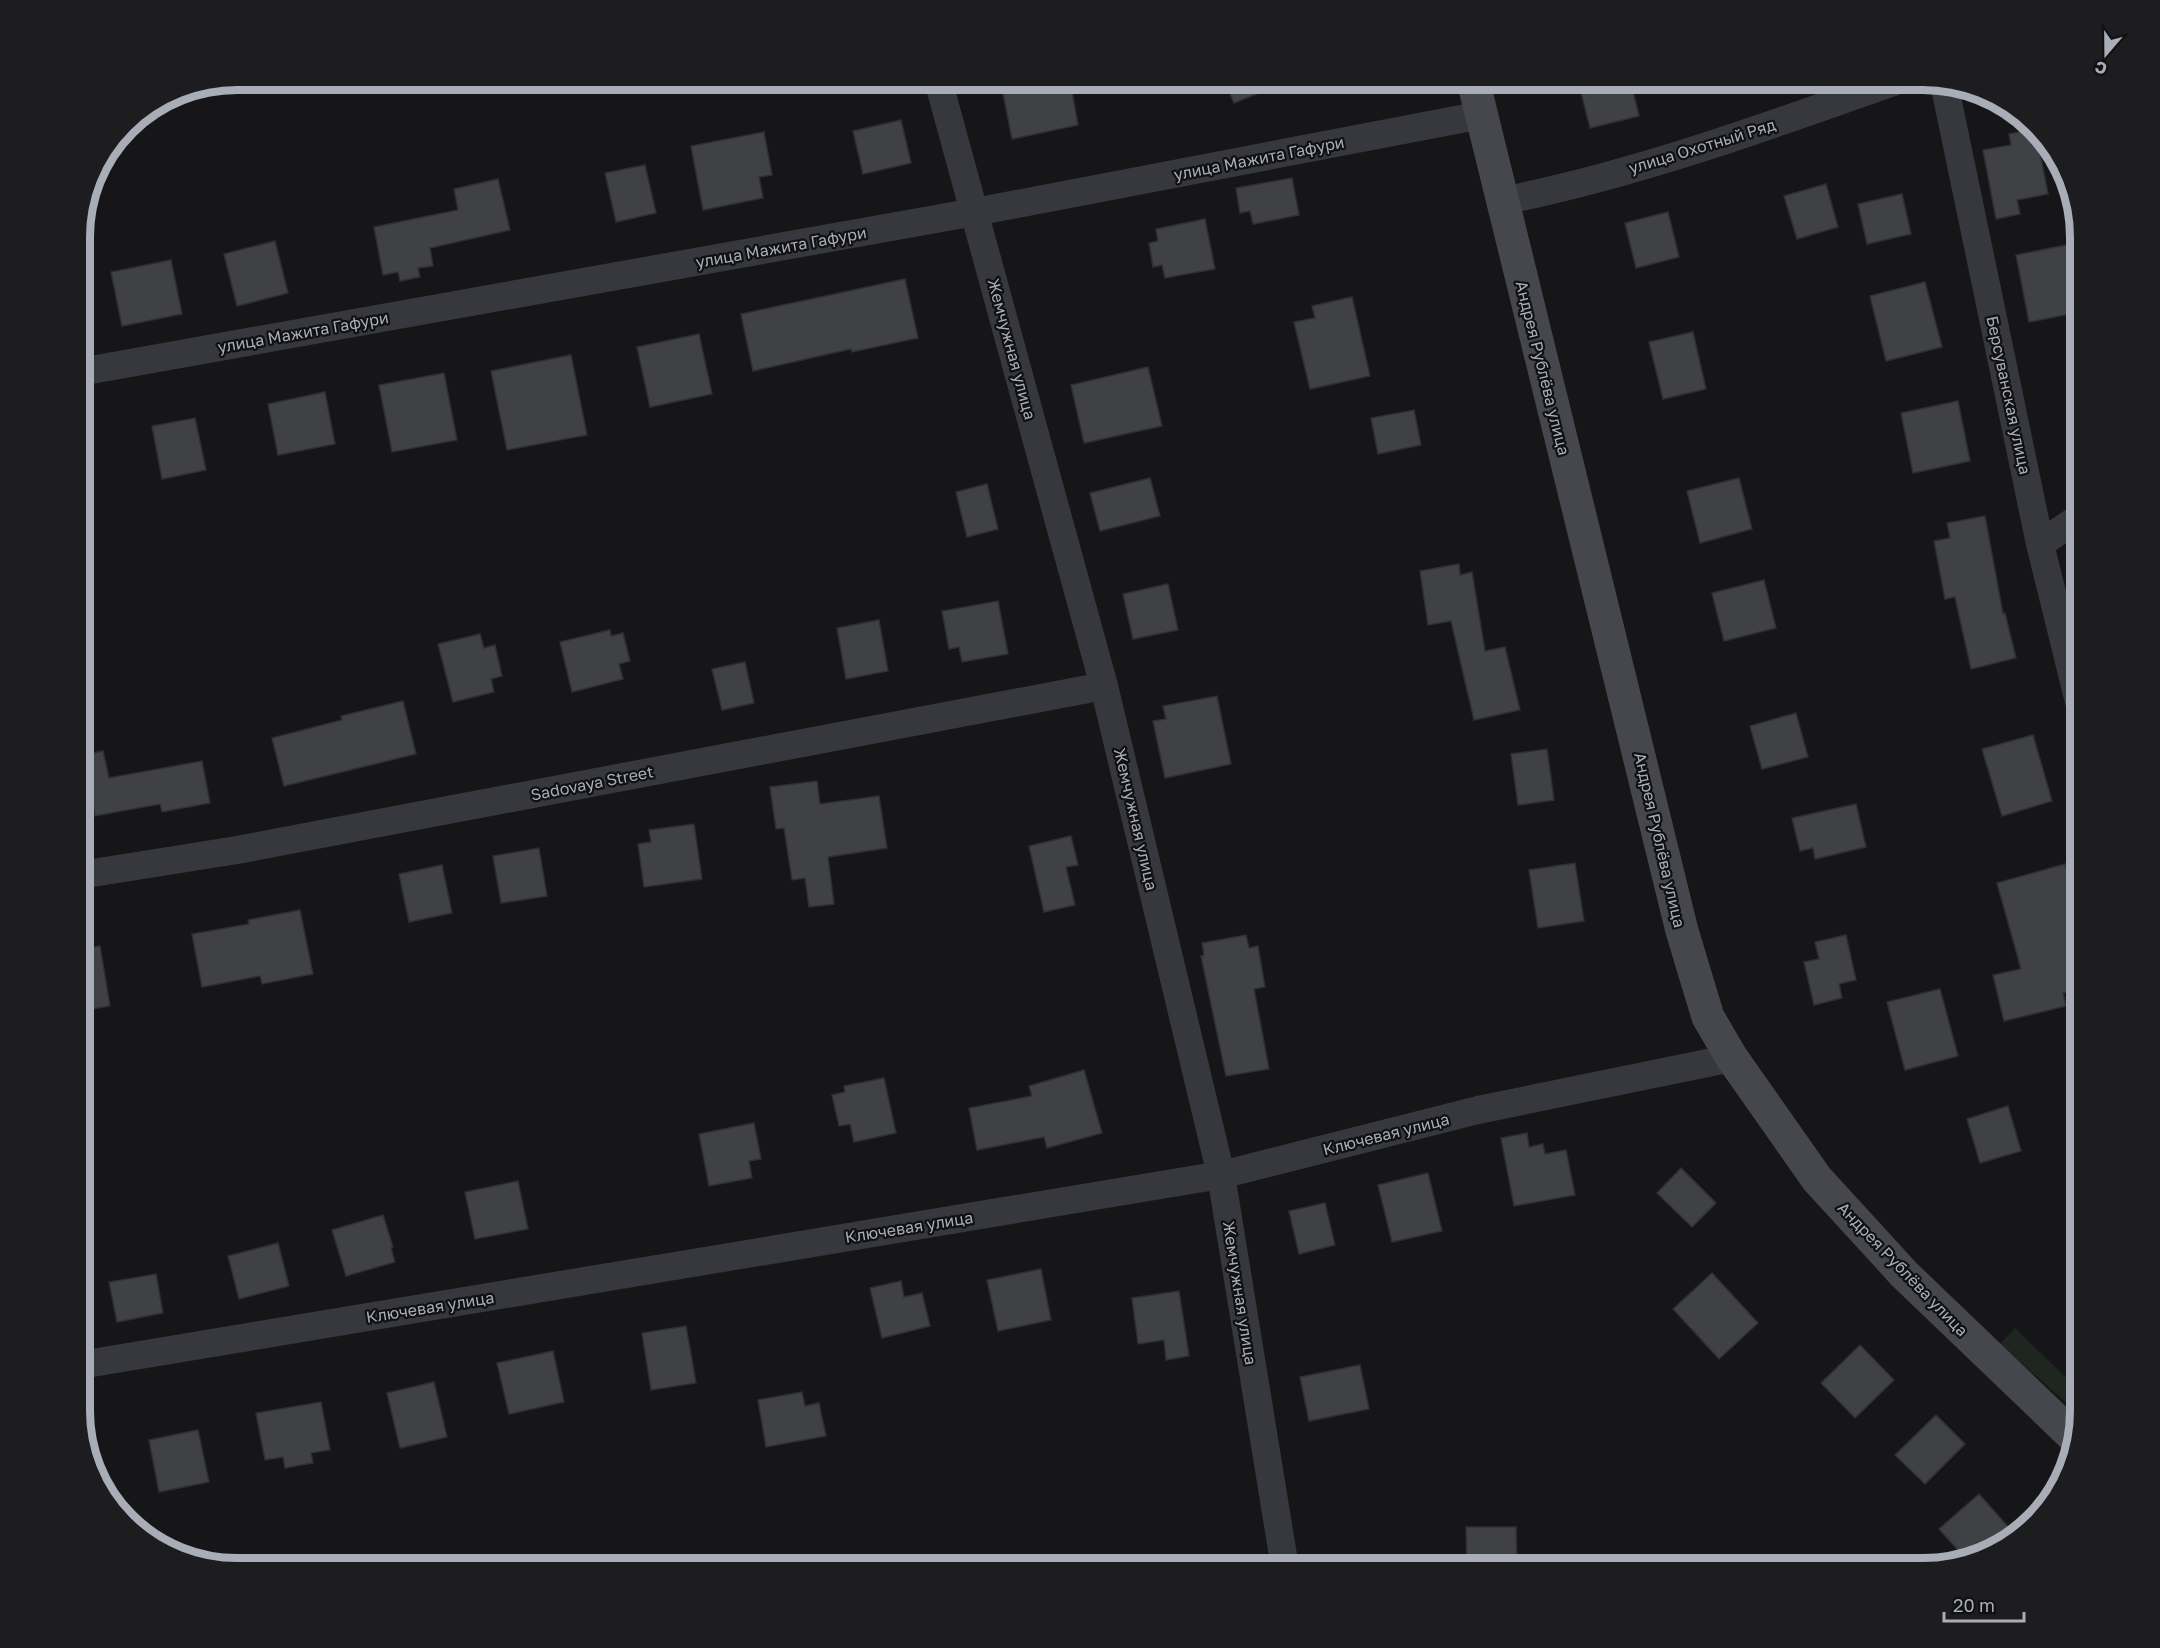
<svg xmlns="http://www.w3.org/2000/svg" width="2160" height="1648" font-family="'Golos Text',sans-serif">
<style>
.green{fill:#1e261f}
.building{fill:#404145;stroke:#303034;stroke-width:1.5}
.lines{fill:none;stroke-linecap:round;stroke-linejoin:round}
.street{stroke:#37383d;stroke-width:28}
.secondary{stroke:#45474d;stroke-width:33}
.labels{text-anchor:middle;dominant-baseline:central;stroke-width:4.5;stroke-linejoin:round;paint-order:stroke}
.street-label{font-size:16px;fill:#a8adb8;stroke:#111113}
.rim{fill:none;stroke:#a8adb8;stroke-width:8}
</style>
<rect width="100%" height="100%" fill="#161618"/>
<!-- green -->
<path class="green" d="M 2015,1328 L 2080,1391 L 2080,1415 L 2000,1344 Z"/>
<!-- building -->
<g class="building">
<path d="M 1070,80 L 1078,125 L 1012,139 L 1003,93 Z"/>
<path d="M 1224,80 L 1291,80 L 1234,103 Z"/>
<path d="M 1578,80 L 1630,80 L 1639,116 L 1590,128 Z"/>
<path d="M 901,120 L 911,163 L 863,174 L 853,131 Z"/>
<path d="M 2033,129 L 2036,132 L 2048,194 L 2017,200 L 2020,214 L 1996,219 L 1983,150 L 2011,145 L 2009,134 Z"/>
<path d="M 764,132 L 772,175 L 759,177 L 763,198 L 703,210 L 691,146 Z"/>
<path d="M 645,165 L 656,213 L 616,222 L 605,173 Z"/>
<path d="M 1292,178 L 1299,215 L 1253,224 L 1250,211 L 1240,213 L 1236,188 Z"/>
<path d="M 498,179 L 510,230 L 430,248 L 433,266 L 418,268 L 420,277 L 400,281 L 398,272 L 383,275 L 374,227 L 458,210 L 454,189 Z"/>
<path d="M 1826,184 L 1838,227 L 1797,239 L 1784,196 Z"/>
<path d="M 1902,194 L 1911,234 L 1867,244 L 1858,204 Z"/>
<path d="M 1668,212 L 1679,257 L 1636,268 L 1625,223 Z"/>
<path d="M 1205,219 L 1215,269 L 1165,278 L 1162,265 L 1153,267 L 1149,243 L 1158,241 L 1156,229 Z"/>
<path d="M 275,241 L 288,293 L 237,306 L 224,254 Z"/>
<path d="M 2067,245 L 2080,312 L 2029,322 L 2016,255 Z"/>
<path d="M 171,260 L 182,314 L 122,326 L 111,272 Z"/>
<path d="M 905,279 L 918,338 L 852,352 L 851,349 L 753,371 L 741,314 Z"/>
<path d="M 1925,282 L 1942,347 L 1886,361 L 1870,296 Z"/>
<path d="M 1352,297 L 1370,376 L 1310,389 L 1294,322 L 1315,318 L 1312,306 Z"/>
<path d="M 1693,332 L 1706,389 L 1663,399 L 1649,342 Z"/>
<path d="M 699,334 L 712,394 L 650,407 L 637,347 Z"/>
<path d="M 571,355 L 587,435 L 507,450 L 491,371 Z"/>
<path d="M 1148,367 L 1162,426 L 1084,443 L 1071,385 Z"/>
<path d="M 444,373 L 457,440 L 392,452 L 379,385 Z"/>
<path d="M 325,392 L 335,444 L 278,455 L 268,404 Z"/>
<path d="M 1958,401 L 1970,461 L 1913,473 L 1901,413 Z"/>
<path d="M 1414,410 L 1421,445 L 1378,454 L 1371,418 Z"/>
<path d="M 195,418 L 206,470 L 162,479 L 152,426 Z"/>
<path d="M 1150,478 L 1160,516 L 1100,531 L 1090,493 Z"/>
<path d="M 1739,478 L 1752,529 L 1700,543 L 1687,491 Z"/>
<path d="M 987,484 L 998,529 L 967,537 L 956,492 Z"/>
<path d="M 1985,516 L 2003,614 L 2005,613 L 2016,658 L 1971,669 L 1955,597 L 1945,599 L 1934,541 L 1950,538 L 1947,523 Z"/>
<path d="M 1459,564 L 1460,575 L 1472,572 L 1485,651 L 1505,647 L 1520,710 L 1474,720 L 1451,621 L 1428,625 L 1420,571 Z"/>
<path d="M 1764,580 L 1776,628 L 1724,641 L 1712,593 Z"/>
<path d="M 1168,584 L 1178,630 L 1133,639 L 1123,594 Z"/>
<path d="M 998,601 L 1008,654 L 962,662 L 959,647 L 949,649 L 942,611 Z"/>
<path d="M 879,620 L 888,671 L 846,679 L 837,628 Z"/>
<path d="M 610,630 L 611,636 L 623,633 L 630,661 L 619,664 L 623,679 L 572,692 L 560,642 Z"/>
<path d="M 480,634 L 484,648 L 495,645 L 502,676 L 491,679 L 494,692 L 453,702 L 438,644 Z"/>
<path d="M 745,662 L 754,703 L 722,710 L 712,669 Z"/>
<path d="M 1217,696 L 1231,764 L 1165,778 L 1153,721 L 1166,719 L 1163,706 Z"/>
<path d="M 403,701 L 416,754 L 284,786 L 272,738 L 342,720 L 341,716 Z"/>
<path d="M 1796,713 L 1808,757 L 1762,769 L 1750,726 Z"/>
<path d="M 2033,735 L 2052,801 L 2002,816 L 1982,749 Z"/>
<path d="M 1547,749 L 1554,800 L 1518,805 L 1511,754 Z"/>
<path d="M 103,751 L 109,778 L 202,761 L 210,803 L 162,812 L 160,804 L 95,816 L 83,755 Z"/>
<path d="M 817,781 L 820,804 L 879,796 L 887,848 L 828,857 L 834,904 L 809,907 L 805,878 L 792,880 L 784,828 L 776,829 L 770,787 Z"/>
<path d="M 1856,804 L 1866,847 L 1815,859 L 1813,848 L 1800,851 L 1792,818 Z"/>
<path d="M 694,824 L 702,879 L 644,887 L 638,844 L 651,842 L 649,830 Z"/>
<path d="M 1071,836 L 1078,865 L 1066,867 L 1075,905 L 1044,912 L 1029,846 Z"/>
<path d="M 539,848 L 547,896 L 501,903 L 493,856 Z"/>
<path d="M 1575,863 L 1584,921 L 1538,928 L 1529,870 Z"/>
<path d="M 2065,864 L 2080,919 L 2080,989 L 2063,993 L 2066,1006 L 2004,1021 L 1993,975 L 2021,969 L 1997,883 Z"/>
<path d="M 442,865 L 452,913 L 409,922 L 399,874 Z"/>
<path d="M 300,910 L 313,974 L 262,984 L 260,976 L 202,987 L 192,934 L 249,924 L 248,920 Z"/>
<path d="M 1246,935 L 1249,948 L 1258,946 L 1265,987 L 1254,989 L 1269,1069 L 1226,1076 L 1201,956 L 1204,955 L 1202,943 Z"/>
<path d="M 1846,935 L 1856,980 L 1839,984 L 1842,998 L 1814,1005 L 1804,962 L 1819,959 L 1815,942 Z"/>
<path d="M 100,946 L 110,1006 L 80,1011 L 80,950 Z"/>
<path d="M 1940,989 L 1958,1056 L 1905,1070 L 1887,1002 Z"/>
<path d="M 1084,1070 L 1102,1133 L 1047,1148 L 1044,1137 L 977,1150 L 969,1108 L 1032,1096 L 1029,1086 Z"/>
<path d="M 884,1078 L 896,1133 L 854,1142 L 850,1124 L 839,1126 L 832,1095 L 845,1092 L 844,1086 Z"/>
<path d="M 2008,1106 L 2021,1151 L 1980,1163 L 1967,1119 Z"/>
<path d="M 754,1123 L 761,1159 L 749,1161 L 752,1178 L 709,1186 L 699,1134 Z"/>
<path d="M 1527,1133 L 1529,1147 L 1543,1144 L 1545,1154 L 1566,1150 L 1575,1195 L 1514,1206 L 1501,1138 Z"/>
<path d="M 1681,1168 L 1716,1203 L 1692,1227 L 1657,1193 Z"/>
<path d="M 1428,1173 L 1442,1231 L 1392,1242 L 1378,1185 Z"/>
<path d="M 518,1181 L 528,1229 L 475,1239 L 465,1192 Z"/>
<path d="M 1325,1203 L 1335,1245 L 1299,1254 L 1289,1211 Z"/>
<path d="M 383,1215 L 393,1247 L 391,1248 L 395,1262 L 346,1276 L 332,1230 Z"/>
<path d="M 278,1243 L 289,1286 L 239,1299 L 228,1256 Z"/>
<path d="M 1041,1269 L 1051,1320 L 998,1331 L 987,1280 Z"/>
<path d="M 1712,1273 L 1758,1323 L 1719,1359 L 1673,1309 Z"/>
<path d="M 156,1274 L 163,1313 L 117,1322 L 109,1282 Z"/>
<path d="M 901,1281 L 904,1297 L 922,1293 L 930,1326 L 882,1338 L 870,1288 Z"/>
<path d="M 1179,1291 L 1189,1356 L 1166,1360 L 1164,1340 L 1138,1344 L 1132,1298 Z"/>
<path d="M 686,1326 L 696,1383 L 651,1390 L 642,1333 Z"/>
<path d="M 1860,1345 L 1894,1380 L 1855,1418 L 1821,1383 Z"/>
<path d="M 553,1351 L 564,1402 L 509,1414 L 497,1363 Z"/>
<path d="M 1360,1365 L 1369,1409 L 1309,1421 L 1300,1377 Z"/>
<path d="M 434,1382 L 447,1437 L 400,1448 L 387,1393 Z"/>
<path d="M 802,1392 L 805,1406 L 819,1403 L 826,1436 L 766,1447 L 758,1400 Z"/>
<path d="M 321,1402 L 330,1450 L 311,1453 L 313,1463 L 285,1468 L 283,1457 L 265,1460 L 256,1413 Z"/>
<path d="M 1936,1415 L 1965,1444 L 1925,1484 L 1895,1455 Z"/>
<path d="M 198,1430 L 209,1482 L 159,1492 L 149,1440 Z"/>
<path d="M 1979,1494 L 2012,1531 L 1988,1554 L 1966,1559 L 1939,1529 Z"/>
<path d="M 1466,1527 L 1516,1527 L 1517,1569 L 1467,1569 Z"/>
</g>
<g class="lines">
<!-- street -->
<g class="street">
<path d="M 938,80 L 1104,686 L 1221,1175 L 1285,1568"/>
<path d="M 1944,83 L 2040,544 L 2080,706"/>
<path d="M 1502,201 C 1638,174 1768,126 1899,80"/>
<path d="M 80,372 L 975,212 L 1482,115"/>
<path d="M 2040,544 L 2080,517"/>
<path d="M 80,875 L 237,850 L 1104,686"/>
<path d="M 80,1365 L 1221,1175 L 1478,1110 L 1732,1058"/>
</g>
<!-- secondary -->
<path class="secondary" d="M 1473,80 L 1682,931 L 1708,1017 L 1732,1058 L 1817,1179 L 1904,1274 L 2076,1439"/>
</g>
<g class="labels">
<!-- street labels -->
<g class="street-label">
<text transform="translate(1702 146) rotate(-17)">улица Охотный Ряд</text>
<text transform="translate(1259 158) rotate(-11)">улица Мажита Гафури</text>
<text transform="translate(781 247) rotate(-10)">улица Мажита Гафури</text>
<text transform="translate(303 332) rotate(-10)">улица Мажита Гафури</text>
<text transform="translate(1012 349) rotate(75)">Жемчужная улица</text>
<text transform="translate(1543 368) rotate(76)">Андрея Рублёва улица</text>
<text transform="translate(2009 395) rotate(78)">Берсуванская улица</text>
<text transform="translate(592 783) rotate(-11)">Sadovaya Street</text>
<text transform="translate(1136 819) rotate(77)">Жемчужная улица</text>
<text transform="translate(1660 840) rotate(77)">Андрея Рублёва улица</text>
<text transform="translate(1386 1134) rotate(-14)">Ключевая улица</text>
<text transform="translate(909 1227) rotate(-9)">Ключевая улица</text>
<text transform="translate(1903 1269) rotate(46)">Андрея Рублёва улица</text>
<text transform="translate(1240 1293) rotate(81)">Жемчужная улица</text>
<text transform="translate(430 1307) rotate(-9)">Ключевая улица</text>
</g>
</g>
<!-- crop -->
<path d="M0 0H2160V1648H0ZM237 90H1923A147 147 0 0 1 2070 237V1411A147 147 0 0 1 1923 1558H237A147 147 0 0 1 90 1411V237A147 147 0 0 1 237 90Z" fill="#1d1d20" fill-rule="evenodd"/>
<path class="rim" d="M237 90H1923A147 147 0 0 1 2070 237V1411A147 147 0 0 1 1923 1558H237A147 147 0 0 1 90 1411V237A147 147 0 0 1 237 90Z"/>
<!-- north arrow -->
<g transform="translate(2106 54) rotate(200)" stroke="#111113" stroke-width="4.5" paint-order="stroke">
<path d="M0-4.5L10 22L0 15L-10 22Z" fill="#a8adb8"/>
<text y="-9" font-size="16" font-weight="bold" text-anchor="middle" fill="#a8adb8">С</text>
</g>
<!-- scale -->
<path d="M1944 1612v9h80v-9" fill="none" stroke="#a8adb8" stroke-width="3"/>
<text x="1953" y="1612" font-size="18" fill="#a8adb8" stroke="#111113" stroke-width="4.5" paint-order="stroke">20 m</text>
</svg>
